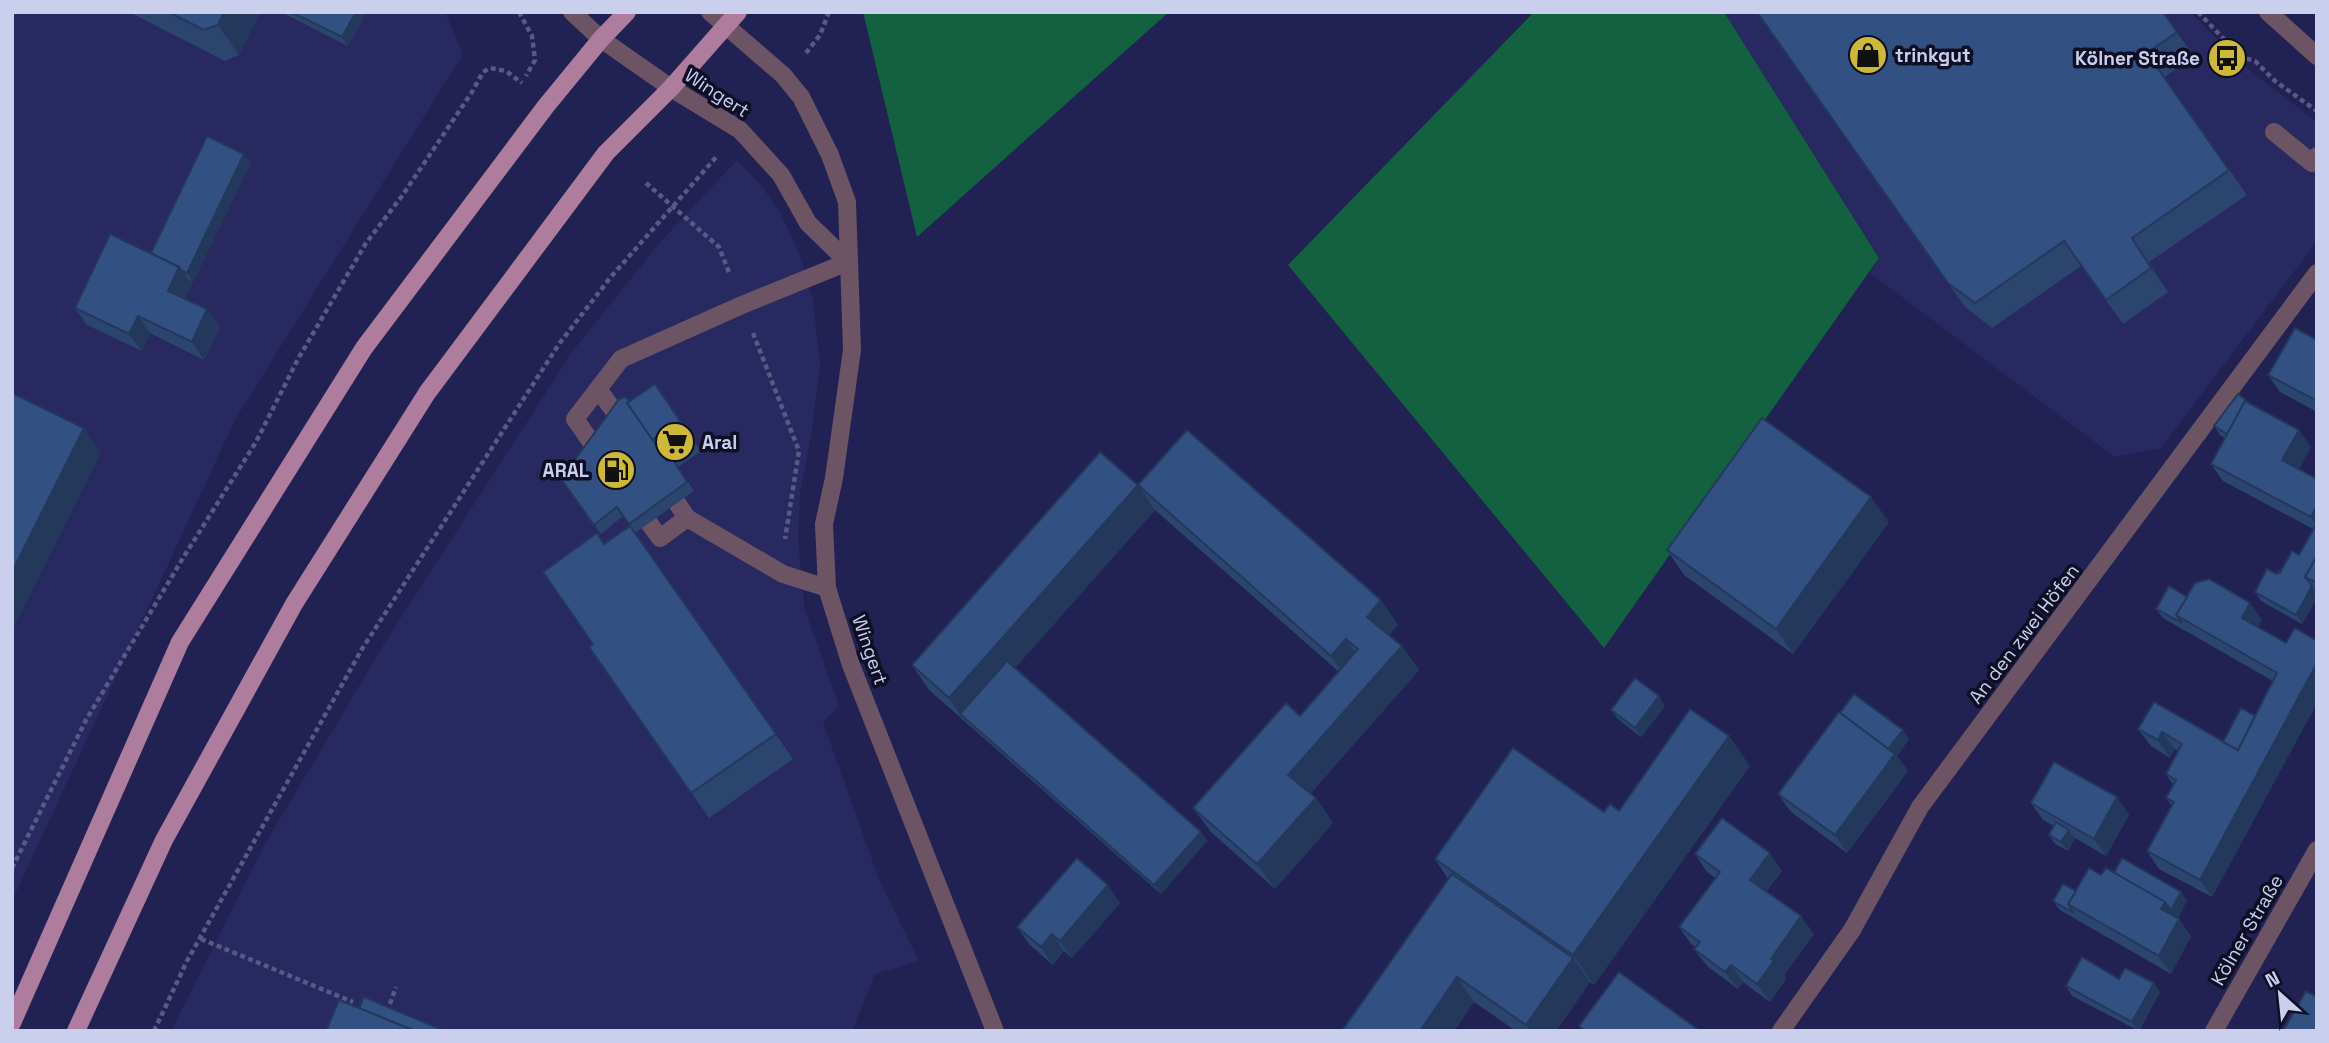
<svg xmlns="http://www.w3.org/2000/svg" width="2329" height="1043" font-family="'Space Grotesk',sans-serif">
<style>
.built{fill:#292961}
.green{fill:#136140}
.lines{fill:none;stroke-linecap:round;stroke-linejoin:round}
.path{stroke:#585985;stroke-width:4.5;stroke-dasharray:5 3.5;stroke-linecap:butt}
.minor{stroke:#6c5464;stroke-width:18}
.major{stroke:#ae7d9e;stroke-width:18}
.wall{fill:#2b456f}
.shaded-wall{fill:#23385a}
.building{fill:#325081;stroke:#23385a;stroke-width:2}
.labels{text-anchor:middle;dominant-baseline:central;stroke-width:7;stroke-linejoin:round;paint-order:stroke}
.poi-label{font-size:19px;font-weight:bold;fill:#cacfee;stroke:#0e0f25;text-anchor:start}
.street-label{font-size:19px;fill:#cacfee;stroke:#0e0f25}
</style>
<rect width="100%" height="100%" fill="#212153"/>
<!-- built -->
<g class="built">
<path d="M 12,12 L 445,12 L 463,54 L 236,418 L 12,901 Z"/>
<path d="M 1724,12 L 2190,12 L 2247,68 L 2317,122 L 2317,241 L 2161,448 L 2115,457 L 1870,273 L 1879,257 Z"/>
<path d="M 737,160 L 761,185 L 781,214 L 799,253 L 813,301 L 820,365 L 811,436 L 800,493 L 798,539 L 805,610 L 839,706 L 823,722 L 880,882 L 919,961 L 875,974 L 852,1031 L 171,1031 L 264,846 L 384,644 L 572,352 L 662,240 Z"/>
</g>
<!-- green -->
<g class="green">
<path d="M 863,12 L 1169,12 L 917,237 Z"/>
<path d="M 1534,12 L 1724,12 L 1879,258 L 1604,648 L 1288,265 Z"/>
</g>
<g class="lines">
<!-- path -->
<g class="path">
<path d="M 519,12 L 532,36 L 535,60 L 526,76"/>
<path d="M 2198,12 L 2241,57 L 2255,61 L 2275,81 L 2317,111"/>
<path d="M 806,53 L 820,35 L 829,12"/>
<path d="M 646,183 L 719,247 L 730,275"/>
<path d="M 753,333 L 799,451 L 785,539"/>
<path d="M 12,868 L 86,720 L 183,558 L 256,442 L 298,359 L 366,243 L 402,196 L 472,92 L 483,72 L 490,68 L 506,71 L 522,83"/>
<path d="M 201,939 L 353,1002"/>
<path d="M 387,1012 L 396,987"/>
<path d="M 154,1031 L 187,961 L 362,649 L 559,344 L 610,278 L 718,155"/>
</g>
<!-- minor -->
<g class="minor">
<path d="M 572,12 L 601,39 L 671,88 L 740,130 L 781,175 L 808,223 L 848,262"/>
<path d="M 710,12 L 783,75 L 801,97 L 830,155 L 847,202 L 852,350 L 834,478 L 824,524 L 827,588 L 851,665 L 995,1031"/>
<path d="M 2268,12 L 2317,56"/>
<path d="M 2274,132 L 2312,163 L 2317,156"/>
<path d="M 598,389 L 619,418"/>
<path d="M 596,449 L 575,419 L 621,359 L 742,305 L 848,262"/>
<path d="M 677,503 L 687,518"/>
<path d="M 649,523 L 660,538 L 687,518 L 783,574 L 827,588"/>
<path d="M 1781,1031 L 1852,930 L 1920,807 L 2317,273"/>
<path d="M 2214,1031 L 2317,850"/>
</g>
<!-- major -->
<g class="major">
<path d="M 12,1023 L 180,642 L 364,348 L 546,106 L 601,39 L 627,12"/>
<path d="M 76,1031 L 164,840 L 294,604 L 427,393 L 606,153 L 671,88 L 738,12"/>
</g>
</g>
<!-- wall -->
<g class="wall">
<path d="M 129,12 L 260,12 L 239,55 L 225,61 Z"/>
<path d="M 281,12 L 367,12 L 348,46 Z"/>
<path d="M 1757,12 L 2177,32 L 2194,57 L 2164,77 L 2247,195 L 2149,262 L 2168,292 L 2123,324 L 2081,266 L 1992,328 L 1965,307 Z"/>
<path d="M 251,163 L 193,282 L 188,280 L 192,284 L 185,298 L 207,309 L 220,327 L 204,360 L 150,333 L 142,351 L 87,325 L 75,308 L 151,253 Z"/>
<path d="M 2317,340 L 2317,412 L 2280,392 L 2268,375 Z"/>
<path d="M 655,384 L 701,451 L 678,467 L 694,491 L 635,533 L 633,530 L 793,759 L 709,818 L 589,647 L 593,644 L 604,544 L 630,526 L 623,516 L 601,534 L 561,479 L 629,401 Z"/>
<path d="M 2249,403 L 2311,447 L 2299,469 L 2317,479 L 2317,598 L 2302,624 L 2261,601 L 2255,592 L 2280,573 L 2299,555 L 2313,529 L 2223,481 L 2211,464 L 2225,438 L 2220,435 L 2214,426 Z"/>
<path d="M 1138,485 L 1381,600 L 1398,625 L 1389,635 L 1402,646 L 1419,670 L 1310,794 L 1316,798 L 1333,823 L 1275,889 L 1211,832 L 1193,808 L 1300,716 L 1339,672 L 1155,510 L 1015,668 L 1207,841 L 1161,894 L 929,690 L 912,665 Z"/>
<path d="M 1889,522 L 1793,654 L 1684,575 L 1667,550 Z"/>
<path d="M 2187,597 L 2262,620 L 2258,627 L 2286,643 L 2317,641 L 2317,703 L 2212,897 L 2159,869 L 2147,851 L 2172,806 L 2166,798 L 2173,785 L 2166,774 L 2178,751 L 2175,749 L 2170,758 L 2151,746 L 2138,729 L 2223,742 L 2255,716 L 2273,681 L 2163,618 L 2156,609 Z"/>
<path d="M 1665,706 L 1641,737 L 1618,719 L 1611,710 Z"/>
<path d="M 1909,739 L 1897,756 L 1908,771 L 1847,853 L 1791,812 L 1778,794 Z"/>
<path d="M 1750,766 L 1594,985 L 1590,982 L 1556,1031 L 1516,1031 L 1474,1002 L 1454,1031 L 1342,1031 L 1448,879 L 1435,859 L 1604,812 L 1619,811 Z"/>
<path d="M 2117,797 L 2129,815 L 2106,856 L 2075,838 L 2068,851 L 2055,844 L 2049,835 L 2054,826 L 2043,820 L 2031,803 Z"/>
<path d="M 1695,854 L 1782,871 L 1766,892 L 1814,934 L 1784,975 L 1786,979 L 1770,1002 L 1743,982 L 1738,989 L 1707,966 L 1694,949 L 1696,947 L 1691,944 L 1679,927 L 1715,878 L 1707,872 Z"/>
<path d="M 2114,873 L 2181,892 L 2187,901 L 2178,918 L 2191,936 L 2171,974 L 2060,910 L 2053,901 L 2076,891 L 2101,875 Z"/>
<path d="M 1120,903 L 1072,958 L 1064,951 L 1053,965 L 1030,945 L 1017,927 Z"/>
<path d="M 2119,979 L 2160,992 L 2139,1031 L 2072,996 L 2066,986 Z"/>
</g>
<!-- shaded-wall -->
<g class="shaded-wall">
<path d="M 224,12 L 260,12 L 239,55 L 218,25 Z"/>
<path d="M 356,12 L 367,12 L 348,46 L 342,37 Z"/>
<path d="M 244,154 L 251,163 L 193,282 L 187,273 Z"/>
<path d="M 2132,238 L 2149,262 L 2168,292 L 2151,268 Z"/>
<path d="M 179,267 L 192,284 L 180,308 L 168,291 Z"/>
<path d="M 207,309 L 220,327 L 204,360 L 192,342 Z"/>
<path d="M 138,316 L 150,333 L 142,351 L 129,334 Z"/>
<path d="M 655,384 L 676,414 L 701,451 L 680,421 Z"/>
<path d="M 84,428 L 101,453 L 12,631 L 12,572 Z"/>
<path d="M 2299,430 L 2311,447 L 2294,478 L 2282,460 Z"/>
<path d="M 1138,485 L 1155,510 L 968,721 L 960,714 L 949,698 Z"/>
<path d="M 1871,497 L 1889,522 L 1793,654 L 1776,629 Z"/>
<path d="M 2317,505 L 2317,526 L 2311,517 Z"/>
<path d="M 2312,586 L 2317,594 L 2317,598 L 2302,624 L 2296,615 Z"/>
<path d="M 1381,600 L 1398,625 L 1384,641 L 1367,617 Z"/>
<path d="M 2250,603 L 2262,620 L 2254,635 L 2242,618 Z"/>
<path d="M 1346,639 L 1363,663 L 1348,680 L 1331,656 Z"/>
<path d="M 1402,646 L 1419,670 L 1305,799 L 1288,775 Z"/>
<path d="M 2317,663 L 2317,703 L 2212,897 L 2200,880 Z"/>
<path d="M 1659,696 L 1665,706 L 1641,737 L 1635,728 Z"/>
<path d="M 1903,730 L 1909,739 L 1897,756 L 1908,771 L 1847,853 L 1835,835 L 1887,751 Z"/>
<path d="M 2162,732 L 2175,749 L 2170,758 L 2158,740 Z"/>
<path d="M 1729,736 L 1750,766 L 1594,985 L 1573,955 Z"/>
<path d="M 2117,797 L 2129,815 L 2106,856 L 2094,839 Z"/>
<path d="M 1316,798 L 1333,823 L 1275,889 L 1257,864 Z"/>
<path d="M 2069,830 L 2075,839 L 2068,851 L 2061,842 Z"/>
<path d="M 1201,832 L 1207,841 L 1161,894 L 1154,885 Z"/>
<path d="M 1770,853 L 1782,871 L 1762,898 L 1750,880 Z"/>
<path d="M 1108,885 L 1120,903 L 1072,958 L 1060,941 Z"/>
<path d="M 2181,892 L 2187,901 L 2173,926 L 2161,909 L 2165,902 Z"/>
<path d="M 1801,916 L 1814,934 L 1784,975 L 1786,979 L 1770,1002 L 1757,984 L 1771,959 Z"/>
<path d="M 2179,919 L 2191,936 L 2171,974 L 2159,956 Z"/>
<path d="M 1052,934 L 1064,951 L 1053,965 L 1041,947 Z"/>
<path d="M 1573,958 L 1590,982 L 1556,1031 L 1530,1031 L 1526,1025 Z"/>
<path d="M 1731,965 L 1743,982 L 1738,989 L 1725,972 Z"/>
<path d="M 1457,977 L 1474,1002 L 1454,1031 L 1420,1031 Z"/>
<path d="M 2154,983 L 2160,992 L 2138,1031 L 2132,1022 Z"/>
</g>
<!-- building -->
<g class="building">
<path d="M 168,12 L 224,12 L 218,25 L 204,30 Z"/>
<path d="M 291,12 L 356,12 L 342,37 Z"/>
<path d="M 1757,12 L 2163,12 L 2177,32 L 2147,53 L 2229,170 L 2132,238 L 2151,268 L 2106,300 L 2064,241 L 1975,303 L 1948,283 Z"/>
<path d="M 207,136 L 244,154 L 187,273 L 182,271 L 179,267 L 151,253 Z"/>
<path d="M 110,234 L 179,267 L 168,291 L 207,309 L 192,342 L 138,316 L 129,334 L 75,308 Z"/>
<path d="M 2295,328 L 2317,340 L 2317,398 L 2315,400 L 2268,375 Z"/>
<path d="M 655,384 L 680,421 L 652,440 L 627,403 Z"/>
<path d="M 12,393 L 84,428 L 12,572 Z"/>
<path d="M 2238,394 L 2249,403 L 2245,401 L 2227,434 L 2214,426 Z"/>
<path d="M 626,397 L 629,401 L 627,403 L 667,461 L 672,458 L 687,482 L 629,524 L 617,507 L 594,525 L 561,479 L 619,399 Z"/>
<path d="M 2245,401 L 2299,430 L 2282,460 L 2317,479 L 2317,505 L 2311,517 L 2211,464 Z"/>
<path d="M 1762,418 L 1871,497 L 1776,629 L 1667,550 Z"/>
<path d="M 1187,430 L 1381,600 L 1367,617 L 1402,646 L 1288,775 L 1316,798 L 1257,864 L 1193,808 L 1286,703 L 1300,716 L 1358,649 L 1346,639 L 1331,656 L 1138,485 L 949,698 L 912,665 L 1100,452 L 1138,485 Z"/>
<path d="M 2317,523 L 2317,556 L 2305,577 L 2312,586 L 2296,615 L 2255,592 L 2267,569 L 2277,574 L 2278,571 L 2280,573 L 2292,551 L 2299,555 Z"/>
<path d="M 630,526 L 776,734 L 691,793 L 589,647 L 593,644 L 543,572 L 597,533 L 604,544 Z"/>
<path d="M 2317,556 L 2317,583 L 2305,577 Z"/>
<path d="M 2209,579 L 2250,603 L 2242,618 L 2286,643 L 2295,628 L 2317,641 L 2317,663 L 2200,880 L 2147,851 L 2174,802 L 2166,798 L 2176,780 L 2166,774 L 2182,744 L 2162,732 L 2158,740 L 2138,729 L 2154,702 L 2238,750 L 2277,673 L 2176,615 L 2195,583 Z"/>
<path d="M 2169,586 L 2187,597 L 2176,615 L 2182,623 L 2156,609 Z"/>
<path d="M 1007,661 L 1201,832 L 1154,885 L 960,714 Z"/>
<path d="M 1635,678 L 1659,696 L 1635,728 L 1611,710 Z"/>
<path d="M 1854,694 L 1903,730 L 1888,749 L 1840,713 Z"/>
<path d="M 2241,708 L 2255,716 L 2238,750 L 2223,742 Z"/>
<path d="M 1690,709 L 1729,736 L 1573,955 L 1435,859 L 1513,748 L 1604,812 L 1610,804 L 1619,811 Z"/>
<path d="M 1839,712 L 1895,754 L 1835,835 L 1778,794 Z"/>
<path d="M 2054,762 L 2117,797 L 2094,839 L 2031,803 Z"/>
<path d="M 1722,818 L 1770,853 L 1750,880 L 1801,916 L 1771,959 L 1774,961 L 1757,984 L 1731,965 L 1725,972 L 1694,949 L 1700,942 L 1679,927 L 1720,872 L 1695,854 Z"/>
<path d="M 2056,822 L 2069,830 L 2061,842 L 2049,835 Z"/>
<path d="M 1077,858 L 1108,885 L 1060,941 L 1052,934 L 1041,947 L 1017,927 Z"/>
<path d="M 2122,858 L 2181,892 L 2171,910 L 2165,902 L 2114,873 Z"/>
<path d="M 2089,868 L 2101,875 L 2106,868 L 2165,902 L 2161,909 L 2179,919 L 2159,956 L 2068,904 Z"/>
<path d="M 1452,874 L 1573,958 L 1526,1025 L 1457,977 L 1420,1031 L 1342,1031 Z"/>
<path d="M 2063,884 L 2076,891 L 2068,904 L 2074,913 L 2053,901 Z"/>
<path d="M 2082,957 L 2119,979 L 2125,968 L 2154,983 L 2132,1022 L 2066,986 Z"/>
<path d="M 1619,972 L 1700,1031 L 1585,1031 L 1579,1026 Z"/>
<path d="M 2306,991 L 2317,997 L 2317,1031 L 2283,1031 Z"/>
<path d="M 364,997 L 445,1031 L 415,1031 L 359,1008 Z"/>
<path d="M 339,1000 L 415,1031 L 326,1031 Z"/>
</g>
<!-- icons -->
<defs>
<symbol id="shop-disc" viewBox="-11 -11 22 22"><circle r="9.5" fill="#ceb837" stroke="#0e0f25"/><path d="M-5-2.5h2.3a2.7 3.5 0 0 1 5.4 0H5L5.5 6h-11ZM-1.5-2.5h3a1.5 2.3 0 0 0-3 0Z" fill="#111"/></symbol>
<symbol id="bus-disc" viewBox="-11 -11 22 22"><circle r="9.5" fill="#ceb837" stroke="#0e0f25"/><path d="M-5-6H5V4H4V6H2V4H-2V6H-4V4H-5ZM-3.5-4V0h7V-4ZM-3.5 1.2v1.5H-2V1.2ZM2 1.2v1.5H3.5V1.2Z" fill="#111"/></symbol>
<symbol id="supermarket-disc" viewBox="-11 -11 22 22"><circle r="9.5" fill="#ceb837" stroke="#0e0f25"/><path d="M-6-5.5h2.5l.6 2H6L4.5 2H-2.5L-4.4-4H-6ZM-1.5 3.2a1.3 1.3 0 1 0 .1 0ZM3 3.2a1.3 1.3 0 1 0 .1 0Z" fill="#111"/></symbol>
<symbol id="fuel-disc" viewBox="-11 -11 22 22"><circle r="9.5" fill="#ceb837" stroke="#0e0f25"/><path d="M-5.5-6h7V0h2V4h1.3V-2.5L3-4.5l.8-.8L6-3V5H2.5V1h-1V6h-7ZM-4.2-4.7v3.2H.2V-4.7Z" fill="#111"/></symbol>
</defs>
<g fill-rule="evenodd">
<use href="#shop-disc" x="1846" y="33" width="44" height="44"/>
<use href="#bus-disc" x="2205" y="36" width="44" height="44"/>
<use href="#supermarket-disc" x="653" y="420" width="44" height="44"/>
<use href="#fuel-disc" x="594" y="448" width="44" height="44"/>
</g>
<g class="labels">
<!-- poi labels -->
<g class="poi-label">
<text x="1895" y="55">trinkgut</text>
<text x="2200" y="58" text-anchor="end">Kölner Straße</text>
<text x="702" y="442">Aral</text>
<text x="589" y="470" text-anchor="end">ARAL</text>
</g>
<!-- street labels -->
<g class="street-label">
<text transform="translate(717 93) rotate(33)">Wingert</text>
<text transform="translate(2024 634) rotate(-53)">An den zwei Höfen</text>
<text transform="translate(870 650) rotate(71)">Wingert</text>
<text transform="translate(2247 930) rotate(-60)">Kölner Straße</text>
</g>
</g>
<!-- border -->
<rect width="2329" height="1043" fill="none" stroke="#cacfee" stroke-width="28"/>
<!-- north arrow -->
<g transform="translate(2280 994) rotate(333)" stroke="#0e0f25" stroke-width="5" paint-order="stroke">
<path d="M0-5L12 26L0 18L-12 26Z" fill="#cacfee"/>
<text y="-10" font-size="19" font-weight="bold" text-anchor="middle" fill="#cacfee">N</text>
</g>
</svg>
